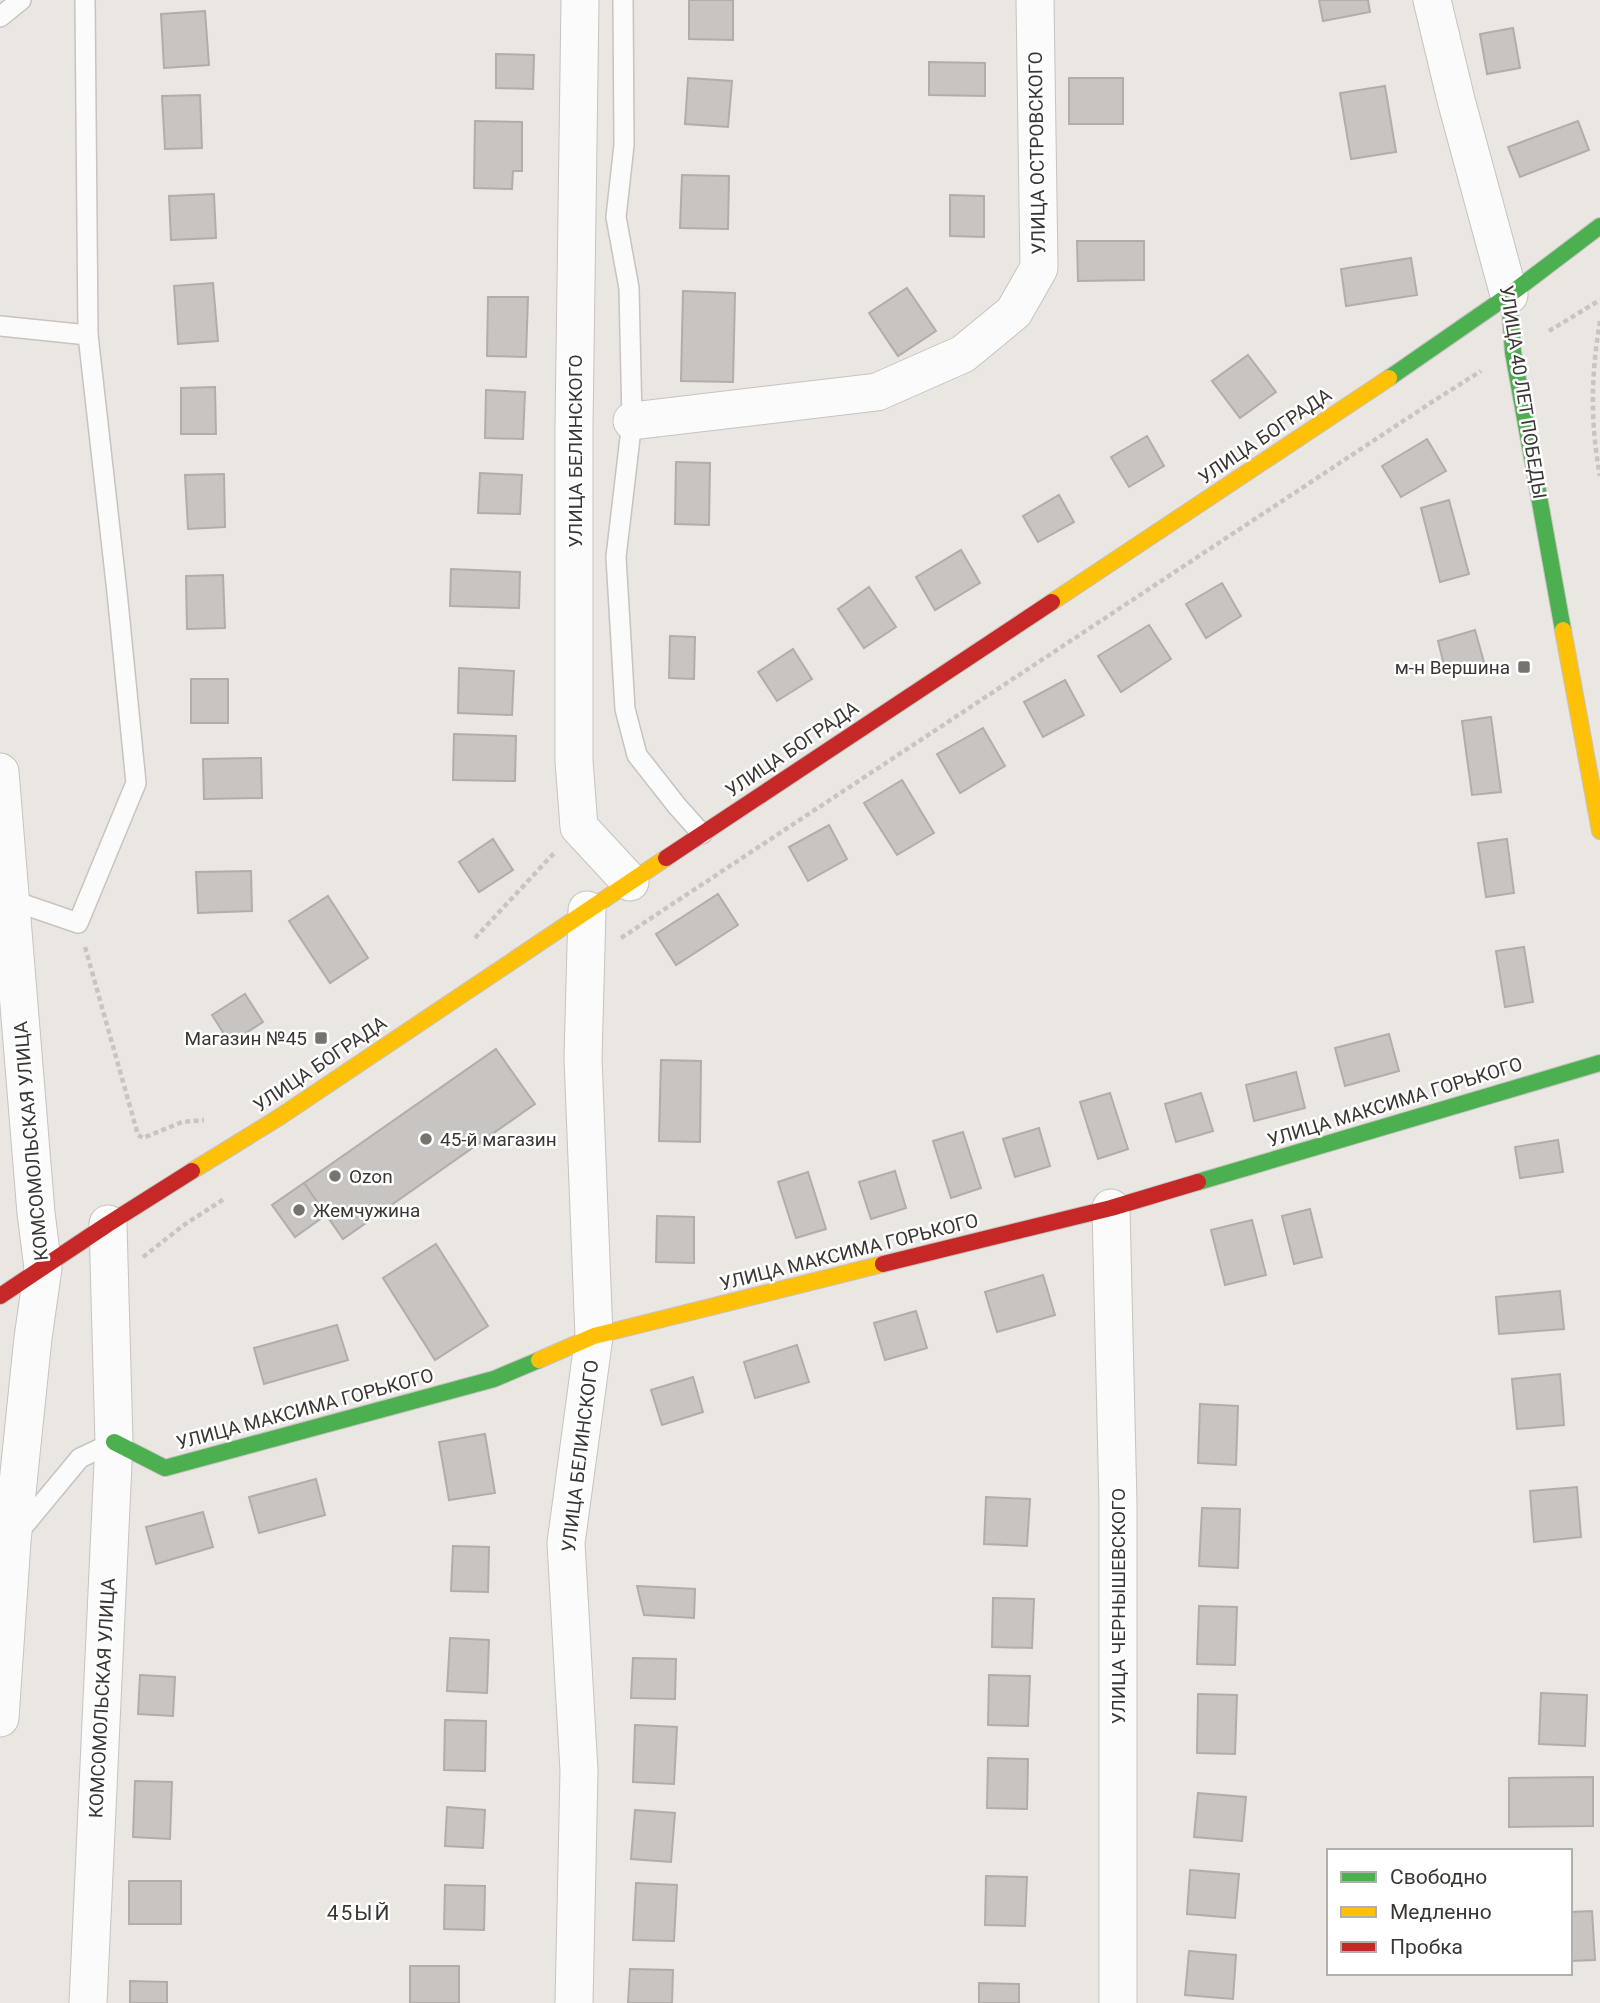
<svg xmlns="http://www.w3.org/2000/svg" width="1600" height="2003" font-family="Roboto,sans-serif">
<style>
.building{fill:#c7c4c1;stroke:#b0adaa;stroke-width:2}
.lines{fill:none;stroke-linecap:round;stroke-linejoin:round}
.lane-casing{stroke:#c6c3c0;stroke-width:22}
.street-casing{stroke:#c6c3c0;stroke-width:39}
.fast-casing{stroke:#c6c3c0;stroke-width:18}
.slow-casing{stroke:#c6c3c0;stroke-width:18}
.jam-casing{stroke:#c6c3c0;stroke-width:18}
.path{stroke:#c7c5c3;stroke-width:4.5;stroke-dasharray:5 3.5;stroke-linecap:butt}
.lane{stroke:#fcfbfb;stroke-width:19}
.street{stroke:#fcfbfb;stroke-width:37}
.fast{stroke:#4caf50;stroke-width:16}
.slow{stroke:#ffc107;stroke-width:16}
.jam{stroke:#c62828;stroke-width:16}
.poi-dot{fill:#777470;stroke:#fff;stroke-width:2.5}
.labels{text-anchor:middle;dominant-baseline:central;stroke-width:5;stroke-linejoin:round;paint-order:stroke}
.street-label{font-size:19px;fill:#393633;stroke:#fff}
.poi-label{font-size:19px;fill:#393633;stroke:#fff;text-anchor:start}
.neighbourhood-label{font-size:21px;letter-spacing:2px;fill:#393633;stroke:#fff}
</style>
<rect width="100%" height="100%" fill="#eae6e2"/>
<!-- building -->
<g class="building">
<path d="M 689,0 L 733,0 L 733,40 L 689,39 Z"/>
<path d="M 1319,0 L 1368,0 L 1370,12 L 1323,21 Z"/>
<path d="M 205,11 L 209,65 L 164,68 L 161,14 Z"/>
<path d="M 1513,28 L 1520,68 L 1487,74 L 1480,34 Z"/>
<path d="M 496,54 L 534,55 L 533,89 L 496,88 Z"/>
<path d="M 929,62 L 985,63 L 985,96 L 929,95 Z"/>
<path d="M 688,78 L 732,81 L 728,127 L 685,124 Z"/>
<rect x="1069" y="78" width="54" height="46"/>
<path d="M 1385,86 L 1396,152 L 1351,159 L 1340,93 Z"/>
<path d="M 200,95 L 202,148 L 165,149 L 162,96 Z"/>
<path d="M 475,121 L 522,122 L 522,171 L 513,171 L 512,189 L 474,188 Z"/>
<path d="M 1578,121 L 1589,150 L 1520,177 L 1508,147 Z"/>
<path d="M 682,175 L 729,176 L 728,229 L 680,228 Z"/>
<path d="M 214,194 L 216,238 L 171,240 L 169,196 Z"/>
<path d="M 950,195 L 984,196 L 984,237 L 950,236 Z"/>
<path d="M 1077,241 L 1144,241 L 1144,280 L 1078,281 Z"/>
<path d="M 1411,258 L 1417,295 L 1346,306 L 1341,269 Z"/>
<path d="M 213,283 L 218,341 L 178,344 L 174,286 Z"/>
<path d="M 907,288 L 936,331 L 898,356 L 869,313 Z"/>
<path d="M 683,291 L 735,293 L 733,382 L 681,381 Z"/>
<path d="M 488,297 L 528,297 L 526,357 L 487,356 Z"/>
<path d="M 1248,355 L 1276,392 L 1240,418 L 1212,381 Z"/>
<path d="M 215,387 L 216,434 L 181,434 L 181,388 Z"/>
<path d="M 486,390 L 525,392 L 523,439 L 485,438 Z"/>
<path d="M 1147,436 L 1164,466 L 1129,487 L 1111,457 Z"/>
<path d="M 1427,439 L 1446,471 L 1401,497 L 1382,466 Z"/>
<path d="M 676,462 L 710,463 L 709,525 L 675,524 Z"/>
<path d="M 480,473 L 522,475 L 520,514 L 478,513 Z"/>
<path d="M 224,474 L 225,527 L 188,529 L 185,475 Z"/>
<path d="M 1059,495 L 1074,522 L 1038,542 L 1023,516 Z"/>
<path d="M 1449,500 L 1469,574 L 1440,582 L 1421,508 Z"/>
<path d="M 961,550 L 980,583 L 935,610 L 916,577 Z"/>
<path d="M 451,569 L 520,572 L 519,608 L 450,606 Z"/>
<path d="M 223,575 L 225,628 L 187,629 L 186,576 Z"/>
<path d="M 1222,583 L 1241,616 L 1206,638 L 1186,604 Z"/>
<path d="M 869,587 L 896,627 L 864,648 L 838,609 Z"/>
<path d="M 1149,625 L 1171,659 L 1121,692 L 1098,656 Z"/>
<path d="M 1475,630 L 1484,662 L 1446,673 L 1438,641 Z"/>
<path d="M 670,636 L 695,637 L 694,679 L 669,678 Z"/>
<path d="M 793,649 L 812,679 L 777,701 L 758,672 Z"/>
<path d="M 459,668 L 514,671 L 512,715 L 458,713 Z"/>
<rect x="191" y="679" width="37" height="44"/>
<path d="M 1065,680 L 1084,715 L 1043,737 L 1024,702 Z"/>
<path d="M 1491,717 L 1501,792 L 1472,795 L 1462,721 Z"/>
<path d="M 983,728 L 1005,766 L 960,793 L 937,754 Z"/>
<path d="M 454,734 L 516,736 L 515,781 L 453,780 Z"/>
<path d="M 261,758 L 262,798 L 204,799 L 203,759 Z"/>
<path d="M 902,780 L 934,833 L 897,855 L 864,803 Z"/>
<path d="M 829,825 L 847,859 L 808,881 L 789,847 Z"/>
<path d="M 493,839 L 513,870 L 479,892 L 459,862 Z"/>
<path d="M 1507,839 L 1514,893 L 1486,897 L 1478,843 Z"/>
<path d="M 251,871 L 252,911 L 198,913 L 196,872 Z"/>
<path d="M 718,894 L 738,925 L 676,965 L 656,934 Z"/>
<path d="M 328,896 L 368,958 L 330,983 L 289,921 Z"/>
<path d="M 1524,947 L 1533,1002 L 1505,1007 L 1496,951 Z"/>
<path d="M 245,994 L 263,1022 L 230,1043 L 212,1015 Z"/>
<path d="M 1389,1034 L 1399,1071 L 1345,1086 L 1335,1048 Z"/>
<path d="M 496,1049 L 535,1104 L 343,1239 L 304,1183 Z"/>
<path d="M 661,1060 L 701,1061 L 700,1142 L 659,1141 Z"/>
<path d="M 1296,1072 L 1305,1108 L 1254,1121 L 1246,1085 Z"/>
<path d="M 1110,1093 L 1128,1149 L 1098,1159 L 1080,1102 Z"/>
<path d="M 1201,1093 L 1213,1131 L 1176,1142 L 1165,1104 Z"/>
<path d="M 1039,1128 L 1050,1166 L 1015,1177 L 1003,1139 Z"/>
<path d="M 963,1132 L 981,1188 L 951,1198 L 933,1141 Z"/>
<path d="M 1558,1140 L 1563,1172 L 1520,1178 L 1515,1147 Z"/>
<path d="M 895,1171 L 906,1208 L 871,1219 L 859,1182 Z"/>
<path d="M 808,1172 L 826,1229 L 796,1238 L 778,1182 Z"/>
<path d="M 304,1183 L 326,1215 L 295,1237 L 272,1205 Z"/>
<path d="M 1310,1209 L 1322,1257 L 1294,1264 L 1282,1216 Z"/>
<path d="M 657,1216 L 694,1217 L 694,1263 L 656,1262 Z"/>
<path d="M 1252,1220 L 1266,1275 L 1225,1285 L 1211,1230 Z"/>
<path d="M 436,1244 L 488,1326 L 435,1360 L 383,1278 Z"/>
<path d="M 1043,1275 L 1055,1315 L 997,1332 L 985,1292 Z"/>
<path d="M 1560,1291 L 1564,1329 L 1499,1334 L 1496,1297 Z"/>
<path d="M 916,1311 L 927,1348 L 885,1360 L 874,1323 Z"/>
<path d="M 337,1325 L 348,1360 L 264,1384 L 254,1348 Z"/>
<path d="M 797,1345 L 809,1382 L 755,1398 L 744,1362 Z"/>
<path d="M 1560,1374 L 1564,1425 L 1517,1429 L 1512,1379 Z"/>
<path d="M 693,1377 L 703,1412 L 662,1425 L 651,1390 Z"/>
<path d="M 1200,1404 L 1238,1406 L 1236,1465 L 1198,1463 Z"/>
<path d="M 485,1434 L 495,1493 L 449,1500 L 439,1442 Z"/>
<path d="M 316,1479 L 325,1515 L 259,1533 L 249,1497 Z"/>
<path d="M 1577,1487 L 1581,1537 L 1534,1542 L 1530,1491 Z"/>
<path d="M 986,1497 L 1030,1499 L 1027,1546 L 984,1544 Z"/>
<path d="M 1202,1508 L 1240,1509 L 1238,1568 L 1199,1566 Z"/>
<path d="M 203,1512 L 213,1547 L 156,1564 L 146,1527 Z"/>
<path d="M 453,1546 L 489,1547 L 488,1592 L 451,1591 Z"/>
<path d="M 637,1586 L 695,1589 L 694,1618 L 644,1615 Z"/>
<path d="M 993,1598 L 1034,1599 L 1032,1648 L 992,1647 Z"/>
<path d="M 1199,1606 L 1237,1607 L 1235,1665 L 1197,1664 Z"/>
<path d="M 450,1638 L 489,1640 L 487,1693 L 447,1691 Z"/>
<path d="M 633,1658 L 676,1659 L 675,1699 L 631,1698 Z"/>
<path d="M 140,1675 L 175,1677 L 173,1716 L 138,1714 Z"/>
<path d="M 989,1675 L 1030,1676 L 1028,1726 L 988,1725 Z"/>
<path d="M 1541,1693 L 1587,1695 L 1585,1746 L 1539,1744 Z"/>
<path d="M 1198,1694 L 1237,1695 L 1235,1754 L 1197,1753 Z"/>
<path d="M 445,1720 L 486,1721 L 485,1771 L 444,1770 Z"/>
<path d="M 635,1725 L 677,1727 L 674,1784 L 633,1782 Z"/>
<path d="M 988,1758 L 1028,1759 L 1027,1809 L 987,1808 Z"/>
<path d="M 1593,1777 L 1593,1826 L 1509,1827 L 1509,1778 Z"/>
<path d="M 135,1781 L 172,1782 L 170,1839 L 133,1837 Z"/>
<path d="M 1198,1793 L 1246,1797 L 1242,1841 L 1194,1837 Z"/>
<path d="M 447,1807 L 485,1810 L 483,1848 L 445,1846 Z"/>
<path d="M 635,1810 L 675,1813 L 671,1862 L 631,1859 Z"/>
<path d="M 1190,1870 L 1239,1874 L 1235,1918 L 1187,1914 Z"/>
<path d="M 986,1876 L 1027,1877 L 1025,1926 L 985,1925 Z"/>
<rect x="129" y="1881" width="52" height="43"/>
<path d="M 636,1883 L 677,1885 L 674,1941 L 633,1940 Z"/>
<path d="M 445,1885 L 485,1886 L 484,1930 L 444,1929 Z"/>
<path d="M 1592,1911 L 1595,1960 L 1570,1961 L 1570,1912 Z"/>
<path d="M 1189,1951 L 1236,1955 L 1233,1999 L 1185,1995 Z"/>
<rect x="410" y="1966" width="49" height="37"/>
<path d="M 630,1969 L 673,1970 L 672,2003 L 628,2003 Z"/>
<path d="M 130,1981 L 167,1982 L 167,2003 L 130,2003 Z"/>
<path d="M 979,1983 L 1019,1984 L 1019,2003 L 979,2003 Z"/>
</g>
<g class="lines">
<defs>
<g id="lane">
<path d="M 623,0 L 624,145 L 616,217 L 629,288 L 632,421 L 616,557 L 625,709 L 637,755 L 677,806 L 702,834"/>
<path d="M 0,17 L 21,0"/>
<path d="M 0,326 L 88,335"/>
<path d="M 11,900 L 78,923 L 136,783 L 117,592 L 88,335 L 85,0"/>
<path d="M 17,1534 L 80,1458 L 114,1442"/>
</g>
<g id="street">
<path d="M 580,0 L 574,426 L 574,761 L 579,827 L 630,882"/>
<path d="M 1432,0 L 1456,100 L 1509,295"/>
<path d="M 632,421 L 877,392 L 963,354 L 1014,312 L 1039,268 L 1035,0"/>
<path d="M 0,772 L 36,1213 L 43,1268 L 33,1338 L 12,1541 L 0,1718"/>
<path d="M 1111,1208 L 1118,1504 L 1118,2003"/>
<path d="M 88,2003 L 114,1442 L 108,1224"/>
<path d="M 574,2003 L 579,1771 L 566,1543 L 594,1336 L 583,1058 L 587,910"/>
</g>
<g id="fast">
<path d="M 1509,295 L 1513,352 L 1563,630"/>
<path d="M 1389,378 L 1509,295 L 1600,226"/>
<path d="M 1198,1182 L 1600,1063"/>
<path d="M 114,1442 L 165,1468 L 494,1379 L 539,1360"/>
</g>
<g id="slow">
<path d="M 1052,602 L 1389,378"/>
<path d="M 1563,630 L 1600,831"/>
<path d="M 192,1171 L 278,1118 L 666,858"/>
<path d="M 539,1360 L 594,1336 L 883,1264"/>
</g>
<g id="jam">
<path d="M 666,858 L 1052,602"/>
<path d="M 883,1264 L 1111,1208 L 1198,1182"/>
<path d="M 0,1296 L 108,1224 L 192,1171"/>
</g>
</defs>
<!-- lane casing -->
<use href="#lane" class="lane-casing"/>
<!-- street casing -->
<use href="#street" class="street-casing"/>
<!-- fast casing -->
<use href="#fast" class="fast-casing"/>
<!-- slow casing -->
<use href="#slow" class="slow-casing"/>
<!-- jam casing -->
<use href="#jam" class="jam-casing"/>
<!-- path -->
<g class="path">
<path d="M 1600,321 C 1591,376 1590,421 1600,476"/>
<path d="M 1549,331 L 1600,300"/>
<path d="M 475,938 L 555,852"/>
<path d="M 621,938 L 1432,402 L 1481,371"/>
<path d="M 85,947 L 138,1135 L 143,1138 L 182,1122 L 204,1120"/>
<path d="M 143,1257 L 184,1225 L 224,1199"/>
</g>
<!-- lane -->
<use href="#lane" class="lane"/>
<!-- street -->
<use href="#street" class="street"/>
<!-- fast -->
<use href="#fast" class="fast"/>
<!-- slow -->
<use href="#slow" class="slow"/>
<!-- jam -->
<use href="#jam" class="jam"/>
</g>
<!-- markers -->
<g class="poi-dot">
<rect x="1517" y="660" width="14" height="14" rx="3.5"/>
<rect x="314" y="1031" width="14" height="14" rx="3.5"/>
<circle cx="426" cy="1139" r="7"/>
<circle cx="335" cy="1176" r="7"/>
<circle cx="299" cy="1210" r="7"/>
</g>
<g class="labels">
<!-- street labels -->
<g class="street-label">
<text transform="translate(1037 153) rotate(-91)">УЛИЦА ОСТРОВСКОГО</text>
<text transform="translate(1523 392) rotate(81)">УЛИЦА 40 ЛЕТ ПОБЕДЫ</text>
<text transform="translate(1265 436) rotate(-34)">УЛИЦА БОГРАДА</text>
<text transform="translate(575 451) rotate(-90)">УЛИЦА БЕЛИНСКОГО</text>
<text transform="translate(792 749) rotate(-34)">УЛИЦА БОГРАДА</text>
<text transform="translate(320 1064) rotate(-34)">УЛИЦА БОГРАДА</text>
<text transform="translate(1395 1102) rotate(-17)">УЛИЦА МАКСИМА ГОРЬКОГО</text>
<text transform="translate(31 1141) rotate(-95)">КОМСОМОЛЬСКАЯ УЛИЦА</text>
<text transform="translate(849 1252) rotate(-14)">УЛИЦА МАКСИМА ГОРЬКОГО</text>
<text transform="translate(305 1409) rotate(-15)">УЛИЦА МАКСИМА ГОРЬКОГО</text>
<text transform="translate(580 1456) rotate(-83)">УЛИЦА БЕЛИНСКОГО</text>
<text transform="translate(1118 1606) rotate(-90)">УЛИЦА ЧЕРНЫШЕВСКОГО</text>
<text transform="translate(102 1698) rotate(-87)">КОМСОМОЛЬСКАЯ УЛИЦА</text>
</g>
<!-- poi labels -->
<g class="poi-label">
<text x="1510" y="667" text-anchor="end">м-н Вершина</text>
<text x="307" y="1038" text-anchor="end">Магазин №45</text>
<text x="440" y="1139">45-й магазин</text>
<text x="349" y="1176">Ozon</text>
<text x="313" y="1210">Жемчужина</text>
</g>
<!-- neighbourhood labels -->
<g class="neighbourhood-label">
<text x="359" y="1913">45ЫЙ</text>
</g>
</g>
<!-- legend -->
<rect x="1327" y="1849" width="245" height="126" fill="#ffffff" stroke="#b0afad" stroke-width="2"/>
<rect x="1341" y="1872" width="35" height="10" fill="#4caf50" stroke="#b0afad" stroke-width="2"/>
<text x="1390" y="1884" font-size="21" fill="#393633">Свободно</text>
<rect x="1341" y="1907" width="35" height="10" fill="#ffc107" stroke="#b0afad" stroke-width="2"/>
<text x="1390" y="1919" font-size="21" fill="#393633">Медленно</text>
<rect x="1341" y="1942" width="35" height="10" fill="#c62828" stroke="#b0afad" stroke-width="2"/>
<text x="1390" y="1954" font-size="21" fill="#393633">Пробка</text>
</svg>
